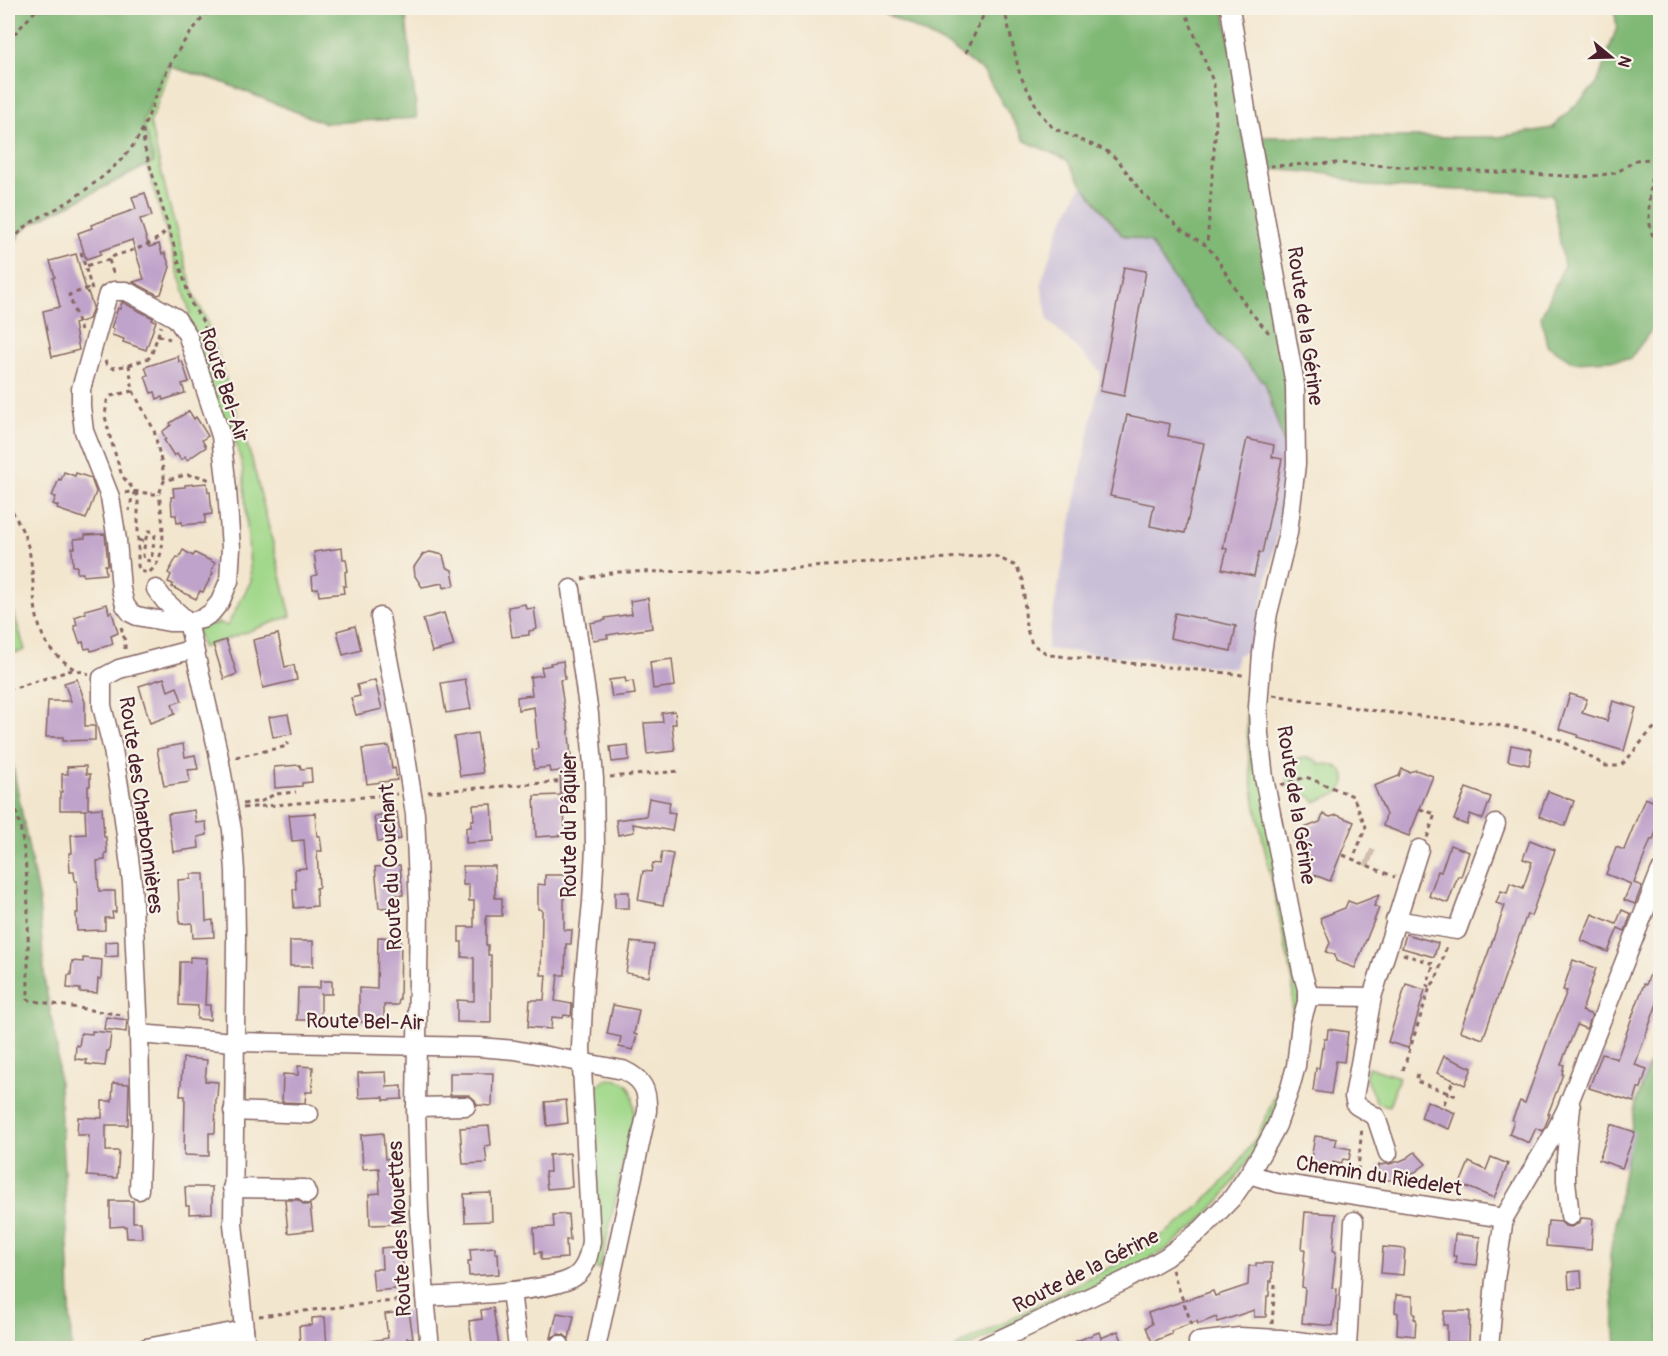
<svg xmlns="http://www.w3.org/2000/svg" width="1668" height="1356" font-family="Pangolin,sans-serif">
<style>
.industrial{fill:#c9bfd7}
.green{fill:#a1d88a;stroke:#767c5a;stroke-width:1.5}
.forest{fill:#80b876;stroke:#656c50;stroke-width:1.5}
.building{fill:#c0a3ca}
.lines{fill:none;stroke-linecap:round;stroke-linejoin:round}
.minor-tunnel{stroke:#d1bead;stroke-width:18;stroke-dasharray:18 9;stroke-linecap:butt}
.minor-casing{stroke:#856564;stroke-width:21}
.path{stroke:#856564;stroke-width:3;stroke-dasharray:4.5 4.5;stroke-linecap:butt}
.minor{stroke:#fff;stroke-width:18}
.labels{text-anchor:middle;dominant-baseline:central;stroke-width:4.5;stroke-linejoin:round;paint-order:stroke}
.street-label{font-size:21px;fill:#4a1f2b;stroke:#f7f3e8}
</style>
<rect width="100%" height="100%" fill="#f7f3e8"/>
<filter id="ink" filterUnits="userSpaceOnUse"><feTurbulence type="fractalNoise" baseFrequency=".0167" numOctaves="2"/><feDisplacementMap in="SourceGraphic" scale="12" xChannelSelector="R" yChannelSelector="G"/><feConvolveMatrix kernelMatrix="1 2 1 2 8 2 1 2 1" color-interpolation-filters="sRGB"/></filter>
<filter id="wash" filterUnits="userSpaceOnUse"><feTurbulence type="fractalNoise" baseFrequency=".008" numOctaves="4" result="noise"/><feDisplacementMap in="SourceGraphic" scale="24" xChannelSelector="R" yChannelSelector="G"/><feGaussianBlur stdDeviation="1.35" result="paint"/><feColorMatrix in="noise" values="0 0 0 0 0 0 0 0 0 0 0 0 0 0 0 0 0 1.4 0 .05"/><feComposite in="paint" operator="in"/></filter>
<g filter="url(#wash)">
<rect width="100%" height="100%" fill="#f3e6ce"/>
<!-- industrial -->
<path class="industrial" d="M 1082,184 L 1122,235 L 1150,242 L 1188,301 L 1265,383 L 1292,470 L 1251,651 L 1237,655 L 1235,668 L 1046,649 L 1101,372 L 1048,320 L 1041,283 L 1059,229 Z"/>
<!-- green -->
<g class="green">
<path d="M 172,64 L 150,123 L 168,200 L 195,298 L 205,316 L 252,460 L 291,616 L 202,648 L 197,630 C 204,624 208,623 216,625 L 218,622 L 227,626 L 251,581 L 243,469 L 236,442 L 227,444 L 186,322 L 190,312 L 141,146 L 141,122 L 166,66 Z"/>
<path d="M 8,594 L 25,650 L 8,655 Z"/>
<path d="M 1245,682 L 1252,686 L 1301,992 L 1286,1081 L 1264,1137 L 1223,1197 L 1195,1226 L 1165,1250 L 1138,1265 L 965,1348 L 954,1348 L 1132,1256 L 1187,1218 L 1231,1174 L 1258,1135 L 1282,1079 L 1292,1024 L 1293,982 L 1255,803 L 1249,760 Z"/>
<path d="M 1306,758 L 1314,759 L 1321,765 C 1337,761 1353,776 1341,790 C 1336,796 1329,796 1324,798 C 1321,800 1318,801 1315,802 L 1310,796 C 1290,797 1286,788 1287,769 L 1296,759 Z"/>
<path d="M 1368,1067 L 1399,1077 L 1389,1106 L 1377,1103 L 1365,1077 Z"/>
<path d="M 606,1079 C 633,1078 634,1093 634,1115 L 600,1269 L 591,1267 L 590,1088 L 594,1083 L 598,1085 Z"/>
</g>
<!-- forest -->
<g class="forest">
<path d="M 8,8 L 405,8 L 417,118 L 324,123 L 219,81 L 167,66 L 143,122 L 154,162 L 31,224 L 21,232 L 8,253 Z"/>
<path d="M 878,8 L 1224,8 L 1290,386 L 1292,470 L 1265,383 L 1188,301 L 1150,242 L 1122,235 L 1082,184 L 1067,160 L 1025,141 L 984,72 L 950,47 L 890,16 Z"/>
<path d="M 1614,8 L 1660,8 L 1660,325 L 1655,325 L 1630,359 L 1574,362 L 1547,345 L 1541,317 L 1564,266 L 1552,194 L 1365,186 L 1330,174 L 1270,169 L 1263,137 L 1498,137 L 1552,128 L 1597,84 L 1617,27 Z"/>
<path d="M 8,741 L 39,902 L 45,984 L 57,1049 L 69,1264 L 71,1348 L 8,1348 Z"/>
<path d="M 1660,1033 L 1660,1348 L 1616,1348 L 1610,1254 L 1635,1106 Z"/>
</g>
<g id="blocks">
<!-- building -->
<g class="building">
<path d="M 145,193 L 152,216 L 140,219 L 149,247 L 159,244 L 162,254 L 165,253 L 170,267 L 161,294 L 158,295 L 133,282 L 144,279 L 132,240 L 100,251 L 101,254 L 86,259 L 78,233 L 92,228 L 91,225 L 136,209 L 132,197 Z"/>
<path d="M 76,254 L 87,293 L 88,292 L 93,307 L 89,319 L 74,324 L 79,350 L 52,357 L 43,311 L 60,307 L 53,278 L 55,277 L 50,261 Z"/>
<path d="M 1124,267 L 1146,271 L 1124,396 L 1100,391 Z"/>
<path d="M 122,302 L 153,318 L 152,320 L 156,321 L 146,350 L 123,342 L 124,339 L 112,335 L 114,329 L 111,328 L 118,308 L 120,309 Z"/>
<path d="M 178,356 L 179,362 L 182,361 L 189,382 L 182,384 L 185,393 L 163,400 L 162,397 L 157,399 L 155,392 L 151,393 L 145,376 L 148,375 L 145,367 Z"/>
<path d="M 189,411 L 194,419 L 196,417 L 208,436 L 202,440 L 206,447 L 187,460 L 185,457 L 181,460 L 177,454 L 174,456 L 164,440 L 166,439 L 162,432 L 171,425 L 170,423 Z"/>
<path d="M 1127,415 L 1170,424 L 1168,436 L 1204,443 L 1185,533 L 1150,526 L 1154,505 L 1110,496 Z"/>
<path d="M 1247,439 L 1274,445 L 1272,457 L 1282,459 L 1262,553 L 1259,552 L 1254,576 L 1222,569 L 1227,549 L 1223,548 Z"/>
<path d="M 64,472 L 75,476 L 76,473 L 91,478 L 96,492 L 86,519 L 57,509 L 58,506 L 53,504 L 56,497 L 52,496 L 59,479 L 61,480 Z"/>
<path d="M 207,483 L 208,492 L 210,492 L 212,514 L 205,515 L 205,523 L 182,525 L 182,522 L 177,523 L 176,515 L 172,515 L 171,497 L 174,497 L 173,488 L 185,487 L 185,485 Z"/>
<path d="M 105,534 L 108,565 L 105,565 L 106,574 L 83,576 L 83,573 L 77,573 L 77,566 L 73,566 L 72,548 L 75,548 L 74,539 L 85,538 L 85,535 Z"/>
<path d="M 342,548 L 343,559 L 346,559 L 348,571 L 345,572 L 346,586 L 343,586 L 344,593 L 319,596 L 318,588 L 313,589 L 312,576 L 317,575 L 314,552 Z"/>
<path d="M 183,550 L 193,556 L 195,553 L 215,563 L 211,571 L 213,573 L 203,592 L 200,591 L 196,599 L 172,587 L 173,584 L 168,582 L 171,575 L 168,573 L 177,557 L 179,558 Z"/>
<path d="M 430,552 L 443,555 L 446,567 L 452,570 L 455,585 L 444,588 L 443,583 L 422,587 L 415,576 L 414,567 L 423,554 Z"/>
<path d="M 648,598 L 652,628 L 607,635 L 608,638 L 593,640 L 590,623 L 606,620 L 605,618 L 632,614 L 630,601 Z"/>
<path d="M 107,604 L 109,613 L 112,612 L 118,633 L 111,636 L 113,644 L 91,651 L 90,648 L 85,649 L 83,642 L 80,643 L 74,626 L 77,625 L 75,617 L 86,613 L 85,610 Z"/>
<path d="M 525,604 L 526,609 L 534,608 L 537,629 L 529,631 L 529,635 L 512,637 L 508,607 Z"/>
<path d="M 444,613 L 454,646 L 432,652 L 423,619 Z"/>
<path d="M 1175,613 L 1236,626 L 1231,651 L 1170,638 Z"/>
<path d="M 355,626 L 361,650 L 343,655 L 337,631 Z"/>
<path d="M 278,634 L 285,667 L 294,665 L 297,680 L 263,688 L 253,640 Z"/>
<path d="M 226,640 L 237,674 L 224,679 L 213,644 Z"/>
<path d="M 672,659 L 675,686 L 653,689 L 650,662 Z"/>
<path d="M 563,661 L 565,679 L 560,680 L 566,721 L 567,721 L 568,723 L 575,802 L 564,803 L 565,835 L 536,837 L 534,796 L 561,795 L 560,771 L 550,772 L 549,767 L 534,769 L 532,750 L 538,749 L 534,707 L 518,710 L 517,697 L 532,695 L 530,677 L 543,675 L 541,667 L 551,665 L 550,663 Z"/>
<path d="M 164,678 L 168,691 L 177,687 L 182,701 L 172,704 L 175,714 L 150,723 L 139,686 Z"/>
<path d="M 625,678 L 626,682 L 633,681 L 635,694 L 612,697 L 609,680 Z"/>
<path d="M 77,679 L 85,702 L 85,726 L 95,726 L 95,740 L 63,741 L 63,737 L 46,737 L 48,701 L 71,701 L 64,683 Z"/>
<path d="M 465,679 L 471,709 L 446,713 L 441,683 Z"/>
<path d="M 375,680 L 382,709 L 356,715 L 351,698 L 360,696 L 357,685 Z"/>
<path d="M 1570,694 L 1587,699 L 1582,713 L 1607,721 L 1613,701 L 1636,708 L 1624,751 L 1577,737 L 1578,735 L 1559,729 Z"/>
<path d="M 675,711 L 676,724 L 672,724 L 675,751 L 647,754 L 644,723 L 663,722 L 662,713 Z"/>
<path d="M 288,714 L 292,734 L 273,737 L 269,717 Z"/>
<path d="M 477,733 L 483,773 L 460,776 L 454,737 Z"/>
<path d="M 183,744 L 185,757 L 195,755 L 198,769 L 188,770 L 190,782 L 164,786 L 157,749 Z"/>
<path d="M 628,745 L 629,760 L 612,762 L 610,747 Z"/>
<path d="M 1511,745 L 1532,749 L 1529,765 L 1508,761 Z"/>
<path d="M 389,746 L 392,769 L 395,768 L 397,780 L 367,784 L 362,749 Z"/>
<path d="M 300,765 L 301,769 L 311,768 L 312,782 L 302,783 L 302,786 L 275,788 L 274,767 Z"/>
<path d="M 86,766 L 86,774 L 90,774 L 90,786 L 88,786 L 88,809 L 102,808 L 104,837 L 106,837 L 107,853 L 105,853 L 105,860 L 97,861 L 99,891 L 115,891 L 116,912 L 112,912 L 113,918 L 105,918 L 105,930 L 77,931 L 76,913 L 78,913 L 77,881 L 75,881 L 74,872 L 70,872 L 69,853 L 72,853 L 71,835 L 86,834 L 85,810 L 87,810 L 60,810 L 60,792 L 62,792 L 62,774 L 68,774 L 67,767 Z"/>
<path d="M 1402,769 L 1409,772 L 1416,770 L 1433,776 L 1409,836 L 1383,826 L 1386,815 L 1374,786 L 1399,776 Z"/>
<path d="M 1466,788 L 1491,797 L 1483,819 L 1470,814 L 1467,825 L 1454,820 Z"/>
<path d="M 1548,791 L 1574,801 L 1565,826 L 1539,816 Z"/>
<path d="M 649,798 L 670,802 L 668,812 L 675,813 L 672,831 L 633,824 L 634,832 L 618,835 L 616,820 L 646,816 Z"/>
<path d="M 1645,798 L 1660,804 L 1660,820 L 1653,840 L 1651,839 L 1634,883 L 1642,886 L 1635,904 L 1624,900 L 1631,884 L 1606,874 L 1616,847 L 1624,850 Z"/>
<path d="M 492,804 L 494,841 L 466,843 L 466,827 L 471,827 L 471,820 L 474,820 L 473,805 Z"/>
<path d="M 194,810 L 196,823 L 206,822 L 207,835 L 198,837 L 199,848 L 173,852 L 168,814 Z"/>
<path d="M 397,812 L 401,839 L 378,842 L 374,816 Z"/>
<path d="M 315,813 L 317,836 L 320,836 L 322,851 L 317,851 L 319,887 L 316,888 L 317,906 L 294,908 L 293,889 L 296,889 L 295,869 L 306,868 L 304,840 L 292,841 L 289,815 Z"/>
<path d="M 1323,814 L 1330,817 L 1337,815 L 1354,822 L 1330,881 L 1307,872 L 1310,863 L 1305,856 L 1294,832 L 1320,822 Z"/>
<path d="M 1530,840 L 1555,850 L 1531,916 L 1527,914 L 1512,956 L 1483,1039 L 1460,1031 L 1505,906 L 1496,903 L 1501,891 L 1507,893 L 1510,883 L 1523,888 L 1532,862 L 1523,859 Z"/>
<path d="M 1450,845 L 1469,852 L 1461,877 L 1458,876 L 1448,903 L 1429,896 L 1438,871 L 1441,872 Z"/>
<path d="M 662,852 L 673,854 L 663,905 L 638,900 L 643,871 L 651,872 L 653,863 L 660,864 Z"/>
<path d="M 400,865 L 403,895 L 392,895 L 392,907 L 379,908 L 375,867 Z"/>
<path d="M 463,866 L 495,866 L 495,898 L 502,898 L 502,916 L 486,916 L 486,945 L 488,945 L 488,955 L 491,955 L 491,1023 L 457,1022 L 457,1000 L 474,1001 L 474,958 L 462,957 L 462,942 L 459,942 L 459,927 L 474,927 L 474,901 L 469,901 L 469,885 L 463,885 Z"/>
<path d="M 565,870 L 576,870 L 576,888 L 564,888 L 564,930 L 572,930 L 571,944 L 566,944 L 565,975 L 558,975 L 555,1001 L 572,1004 L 571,1016 L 564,1015 L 563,1018 L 552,1017 L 551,1029 L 528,1027 L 530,1000 L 544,1000 L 546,975 L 541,975 L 542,910 L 538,909 L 538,884 L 545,885 L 545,875 L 565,875 Z"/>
<path d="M 191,874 L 204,874 L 206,921 L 213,920 L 214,937 L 193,938 L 192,923 L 180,924 L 178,880 L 191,879 Z"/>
<rect x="615" y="892" width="14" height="16"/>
<path d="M 1379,895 L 1374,906 L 1379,908 L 1355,968 L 1336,961 L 1335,955 L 1326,952 L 1330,943 L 1320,918 L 1345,908 L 1348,901 L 1356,904 Z"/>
<path d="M 1622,910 L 1631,914 L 1625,931 L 1618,928 L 1608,952 L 1581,940 L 1592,914 L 1616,924 Z"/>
<path d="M 1406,934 L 1438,943 L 1434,957 L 1402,948 Z"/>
<path d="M 378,937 L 401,938 L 400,999 L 399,999 L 398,1005 L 384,1005 L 384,1022 L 359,1022 L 359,988 L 377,989 Z"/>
<path d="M 118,941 L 118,956 L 105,957 L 105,942 Z"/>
<rect x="290" y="941" width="23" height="25"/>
<path d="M 631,942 L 654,945 L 649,977 L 626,973 Z"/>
<path d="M 190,957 L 207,958 L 205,1005 L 210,1005 L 210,1020 L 197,1019 L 198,1006 L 179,1005 L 180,962 L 190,962 Z"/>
<path d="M 83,958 L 102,960 L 101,979 L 98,979 L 97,993 L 80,992 L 80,989 L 67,988 L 68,975 L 71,975 L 72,961 L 83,962 Z"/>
<path d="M 1573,960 L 1596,968 L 1582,1011 L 1592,1015 L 1586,1029 L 1577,1025 L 1561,1064 L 1564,1065 L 1562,1074 L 1563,1074 L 1548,1114 L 1550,1114 L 1543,1131 L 1536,1128 L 1529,1143 L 1509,1134 L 1514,1121 L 1512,1120 L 1520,1101 L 1525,1103 L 1548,1039 L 1567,991 L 1563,990 Z"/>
<path d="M 1650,974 L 1660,978 L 1660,995 L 1635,1065 L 1647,1069 L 1641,1088 L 1638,1088 L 1634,1102 L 1589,1088 L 1602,1054 L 1617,1059 L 1644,984 L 1646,985 Z"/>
<path d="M 320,981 L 332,981 L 332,994 L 321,994 L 321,1020 L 297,1020 L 298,988 L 320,988 Z"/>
<path d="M 1406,984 L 1425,990 L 1408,1048 L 1388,1042 Z"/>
<path d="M 613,1005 L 639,1010 L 634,1034 L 637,1035 L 633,1050 L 619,1047 L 621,1037 L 607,1034 Z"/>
<path d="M 106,1017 L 127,1020 L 126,1032 L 104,1029 Z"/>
<path d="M 1328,1029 L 1348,1032 L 1344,1062 L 1336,1061 L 1331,1094 L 1313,1091 L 1316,1068 L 1319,1068 L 1322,1048 L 1323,1048 L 1324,1039 L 1327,1039 Z"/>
<path d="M 92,1031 L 111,1033 L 109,1051 L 107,1051 L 105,1066 L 86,1064 L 87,1060 L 75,1059 L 76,1045 L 79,1046 L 81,1033 L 92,1034 Z"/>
<path d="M 1444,1056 L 1472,1068 L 1465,1085 L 1437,1073 Z"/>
<path d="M 183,1058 L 207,1060 L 205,1081 L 218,1082 L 217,1098 L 216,1098 L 215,1133 L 209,1133 L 209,1156 L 184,1155 L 185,1096 L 180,1096 Z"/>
<path d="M 298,1066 L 313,1067 L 312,1092 L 306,1092 L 305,1103 L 282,1102 L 283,1074 L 298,1075 Z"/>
<path d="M 386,1072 L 387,1087 L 402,1086 L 402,1099 L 384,1100 L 384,1097 L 359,1098 L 358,1073 Z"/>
<path d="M 450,1073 L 493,1073 L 492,1106 L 477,1105 L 475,1100 L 469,1095 L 450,1095 Z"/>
<path d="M 113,1083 L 129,1084 L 128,1125 L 106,1125 L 106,1151 L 119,1151 L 117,1178 L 87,1176 L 89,1135 L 77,1135 L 78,1117 L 102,1118 L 102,1101 L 112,1101 Z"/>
<path d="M 566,1100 L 568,1123 L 547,1126 L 545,1102 Z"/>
<path d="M 1427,1101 L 1455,1113 L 1449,1129 L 1421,1118 Z"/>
<path d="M 1611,1124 L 1635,1132 L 1622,1168 L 1599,1160 Z"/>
<path d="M 489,1126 L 491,1145 L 485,1146 L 487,1163 L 463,1164 L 460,1128 Z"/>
<path d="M 383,1133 L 385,1159 L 396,1158 L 400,1224 L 370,1225 L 369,1194 L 380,1193 L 379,1168 L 363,1169 L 361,1135 Z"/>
<path d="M 1315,1136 L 1337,1139 L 1335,1146 L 1351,1149 L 1349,1160 L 1343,1159 L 1341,1164 L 1333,1162 L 1331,1169 L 1310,1165 Z"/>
<path d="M 1415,1152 L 1426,1164 L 1415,1172 L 1404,1177 L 1390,1180 L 1376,1180 L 1379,1165 L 1389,1164 L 1400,1161 L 1407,1158 Z"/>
<path d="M 570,1153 L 572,1187 L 547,1189 L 545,1172 L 550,1172 L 549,1155 Z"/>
<path d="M 1491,1157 L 1508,1164 L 1494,1198 L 1460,1184 L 1469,1162 L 1486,1170 Z"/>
<path d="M 185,1187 L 212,1187 L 212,1213 L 189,1214 L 189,1206 L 186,1206 Z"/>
<path d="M 491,1193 L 492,1221 L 465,1222 L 464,1194 Z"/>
<path d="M 285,1200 L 298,1200 L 305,1205 L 310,1205 L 313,1230 L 288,1233 Z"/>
<path d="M 110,1201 L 133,1201 L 133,1222 L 141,1222 L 142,1238 L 127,1238 L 126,1226 L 110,1227 Z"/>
<path d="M 1305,1212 L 1336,1214 L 1333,1251 L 1336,1251 L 1332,1288 L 1337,1289 L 1333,1326 L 1302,1323 L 1305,1288 L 1302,1287 L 1305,1249 L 1302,1249 Z"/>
<path d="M 568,1214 L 570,1240 L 566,1240 L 567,1258 L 541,1260 L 541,1252 L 535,1253 L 534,1228 L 554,1227 L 553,1215 Z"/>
<path d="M 1581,1218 L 1593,1219 L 1591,1250 L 1546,1246 L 1548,1221 L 1561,1222 L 1565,1226 L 1571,1227 L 1580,1223 Z"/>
<path d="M 1455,1234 L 1480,1237 L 1477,1265 L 1455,1263 L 1456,1256 L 1453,1256 Z"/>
<path d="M 401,1246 L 405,1288 L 374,1291 L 372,1269 L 382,1269 L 381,1248 Z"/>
<path d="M 495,1247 L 495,1253 L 498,1253 L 499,1274 L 469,1276 L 468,1261 L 471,1261 L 470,1249 Z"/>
<path d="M 1383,1247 L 1405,1249 L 1403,1275 L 1381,1273 Z"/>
<path d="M 1256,1263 L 1272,1263 L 1272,1282 L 1270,1281 L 1269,1296 L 1267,1296 L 1266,1317 L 1254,1317 L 1254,1310 L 1218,1322 L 1216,1317 L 1198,1324 L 1197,1321 L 1171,1331 L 1172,1334 L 1152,1342 L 1146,1327 L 1152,1324 L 1148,1313 L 1213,1291 L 1215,1296 L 1248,1285 L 1249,1266 L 1256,1266 Z"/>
<path d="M 1581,1271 L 1582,1288 L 1569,1289 L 1568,1272 Z"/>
<path d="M 1396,1295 L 1413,1296 L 1413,1314 L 1415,1314 L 1414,1319 L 1416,1319 L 1415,1336 L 1397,1334 L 1398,1313 L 1395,1312 Z"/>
<path d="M 493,1308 L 499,1346 L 473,1348 L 469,1321 L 482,1319 L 481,1310 Z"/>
<path d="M 409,1311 L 413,1338 L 407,1338 L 409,1348 L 366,1348 L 366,1342 L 388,1338 L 385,1314 Z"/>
<path d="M 1444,1311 L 1470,1311 L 1469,1342 L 1447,1342 L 1447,1325 L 1443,1325 Z"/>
<path d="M 557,1313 L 574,1316 L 569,1339 L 564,1335 L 558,1334 L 551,1338 Z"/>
<path d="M 325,1317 L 327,1348 L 300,1348 L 299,1326 L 312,1325 L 312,1318 Z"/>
<path d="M 1118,1331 L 1125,1348 L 1060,1348 L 1099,1332 L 1101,1338 Z"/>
</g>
</g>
</g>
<g filter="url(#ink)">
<use href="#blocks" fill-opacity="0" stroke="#856564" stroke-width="1.5"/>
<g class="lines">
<!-- minor-tunnel -->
<path class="minor-tunnel" d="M 1367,857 L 1372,859"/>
<defs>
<g id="minor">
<path d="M 114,291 L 126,291 L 134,295 L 176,318 L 187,334 L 221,436 L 227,489 L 231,548 L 229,581 L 220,602 L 211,613 L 202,619 L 188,622 L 169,622 L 137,616 L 131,613 L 125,605 L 121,589 L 117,540 L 110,497 L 84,431 L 81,406 L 81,389 L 106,301 L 108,294 Z"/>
<path d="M 156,589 L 165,601 L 188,622 L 218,752 L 232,830 L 235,871 L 236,937 L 233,1224 L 246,1348"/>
<path d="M 380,617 L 402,732 L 415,814 L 419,908 L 416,1107 L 419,1212 L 425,1297 L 430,1348"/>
<path d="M 1395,920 L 1457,930 L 1496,824"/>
<path d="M 1307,996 L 1372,997"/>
<path d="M 139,1034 L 234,1042 L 479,1047 L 515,1050 L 623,1070 C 643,1079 648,1090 647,1111 L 596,1348"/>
<path d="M 416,1107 L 466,1106"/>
<path d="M 233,1111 L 309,1114"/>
<path d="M 1388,1153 L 1376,1117 L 1356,1105 L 1354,1097 L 1372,997 L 1419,849"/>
<path d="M 1249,1174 L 1278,1183 L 1504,1218"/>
<path d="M 232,1188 L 305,1189 L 307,1194"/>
<path d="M 139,1190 L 141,1130 L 139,1034 L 132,882 L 122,804 L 113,750 L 102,706 L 102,678 L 119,669 L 194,649"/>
<path d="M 1570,1216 L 1566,1181 L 1566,1158 L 1571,1107"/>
<path d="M 511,1291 L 518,1348"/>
<path d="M 425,1297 C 455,1295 556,1293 577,1275 C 587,1266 589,1254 591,1241 L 581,1048 L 584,984 L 592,902 L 595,848 L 594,779 L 589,714 L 571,589"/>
<path d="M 1198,1342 L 1240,1337 L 1280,1339 L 1347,1347 L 1354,1221"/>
<path d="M 146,1348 L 244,1330"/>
<path d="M 559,1348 L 560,1345"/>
<path d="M 982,1348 L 1124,1281 L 1166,1257 L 1202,1229 L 1233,1197 L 1249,1174 L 1268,1142 L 1277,1125 L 1290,1088 L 1296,1066 L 1301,1023 L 1307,1002 L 1307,989 L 1302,971 L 1264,778 L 1259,734 L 1258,707 L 1262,653 L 1268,613 L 1288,533 L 1296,464 L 1295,385 L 1248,122 L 1230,8"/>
<path d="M 1489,1348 L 1495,1280 L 1504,1218 L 1556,1130 L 1566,1110 L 1660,872"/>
</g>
</defs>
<!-- minor casing -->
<use href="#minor" class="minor-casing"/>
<!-- path -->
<g class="path">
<path d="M 1004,8 L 1020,75 L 1040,113 L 1053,128 L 1105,150 L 1118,160 L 1142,193 L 1182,230 L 1207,246 L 1216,257 L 1248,309 L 1269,333"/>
<path d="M 1184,8 L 1214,84 L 1216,124 L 1207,245"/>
<path d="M 8,41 L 38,8"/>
<path d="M 966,53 L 983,16 L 988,8"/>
<path d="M 143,130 L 144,146 L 191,303 L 203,322 L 209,341 L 211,351"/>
<path d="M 1270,166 L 1336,163 L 1583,177 L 1616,173 L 1636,160 L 1650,159 L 1653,162 C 1651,190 1642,225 1660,250"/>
<path d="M 8,250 C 22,220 45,217 71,200 C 91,186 111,172 127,153 C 147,131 153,98 167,71 C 178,47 194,28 211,8"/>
<path d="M 81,252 L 85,266"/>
<path d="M 109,260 L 114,276"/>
<path d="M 92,290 L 85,266 L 109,260 L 114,256 C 136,249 153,246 169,228"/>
<path d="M 81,331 L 69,295 L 92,287"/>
<path d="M 158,335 L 170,339"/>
<path d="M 105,361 L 107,365 L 113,368 L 129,365 L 133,391 L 111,396 L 107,401 L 105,416 L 110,437 L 122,476 L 135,491 L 132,498 L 129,511"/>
<path d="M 129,365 L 149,358 L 152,353 L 161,326"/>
<path d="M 8,381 L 8,382"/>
<path d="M 133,391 L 154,430 L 164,474 L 164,481"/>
<path d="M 136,492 L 138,498 L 138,566 L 140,571 L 148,573 C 170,558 162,517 159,494"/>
<path d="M 125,493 C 140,489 145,495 159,494 L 164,481 C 186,475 190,471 212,481"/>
<path d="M 8,503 C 16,518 25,533 29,550 C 37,587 28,634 61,659 C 73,669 74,670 89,674"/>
<path d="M 139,540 L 145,542 L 143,555 L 144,560 L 151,561 L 155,535 L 152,531 L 148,531 L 145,542"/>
<path d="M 582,579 L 616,572 L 750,571 L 993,555 L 1016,566 L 1023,580 L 1026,627 L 1032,644 L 1049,655 L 1237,674 L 1246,676"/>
<path d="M 121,627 L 125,641 L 125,650"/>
<path d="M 8,690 L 72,670"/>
<path d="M 1273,695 L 1376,711 L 1484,723 L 1532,731 L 1562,741 L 1606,766 L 1620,766 C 1635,753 1644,735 1660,723"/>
<path d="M 236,757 L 288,746 L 288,742"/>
<path d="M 610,777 L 680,771"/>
<path d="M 8,785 C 34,852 27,929 28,1000 L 122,1015"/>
<path d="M 1281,785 L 1306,777 L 1353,796 L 1366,827 L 1353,859"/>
<path d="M 428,792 L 580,780"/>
<path d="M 243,804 L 262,801 L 275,794 L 296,792"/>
<path d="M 243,808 L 397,794"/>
<path d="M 1420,809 L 1435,814 L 1427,838"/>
<path d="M 1343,855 L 1395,877"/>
<path d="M 1403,954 L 1434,964 L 1427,985 L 1430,987"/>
<path d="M 1403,1070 L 1430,987 L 1436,980 L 1447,945"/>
<path d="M 1418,1074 L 1416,1081 L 1459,1097"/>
<path d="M 1444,1104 L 1452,1083"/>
<path d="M 1357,1180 L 1362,1127"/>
<path d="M 1172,1270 L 1193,1328"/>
<path d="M 259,1316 L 410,1299"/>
<path d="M 1272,1324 L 1275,1284"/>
</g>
<!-- minor -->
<use href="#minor" class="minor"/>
</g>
</g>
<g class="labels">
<!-- street labels -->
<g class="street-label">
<text transform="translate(1305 326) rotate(82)">Route de la Gérine</text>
<text transform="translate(224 385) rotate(72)">Route Bel-Air</text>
<text transform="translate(141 805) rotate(82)">Route des Charbonnières</text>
<text transform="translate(1296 805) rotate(81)">Route de la Gérine</text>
<text transform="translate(569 825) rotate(-90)">Route du Pâquier</text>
<text transform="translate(391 867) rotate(-93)">Route du Couchant</text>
<text transform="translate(365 1022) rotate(1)">Route Bel-Air</text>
<text transform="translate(1379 1176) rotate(9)">Chemin du Riedelet</text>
<text transform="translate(400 1229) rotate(-93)">Route des Mouettes</text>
<text transform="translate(1086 1271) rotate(-27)">Route de la Gérine</text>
</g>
</g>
<!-- margin -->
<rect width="1668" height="1356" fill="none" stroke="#f7f3e8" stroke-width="30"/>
<!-- north arrow -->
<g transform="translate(1611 57) rotate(109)" stroke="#f7f3e8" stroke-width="4.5" paint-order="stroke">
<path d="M0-4.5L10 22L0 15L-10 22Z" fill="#4a1f2b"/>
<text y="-9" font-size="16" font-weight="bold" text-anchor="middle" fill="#4a1f2b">N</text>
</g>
</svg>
